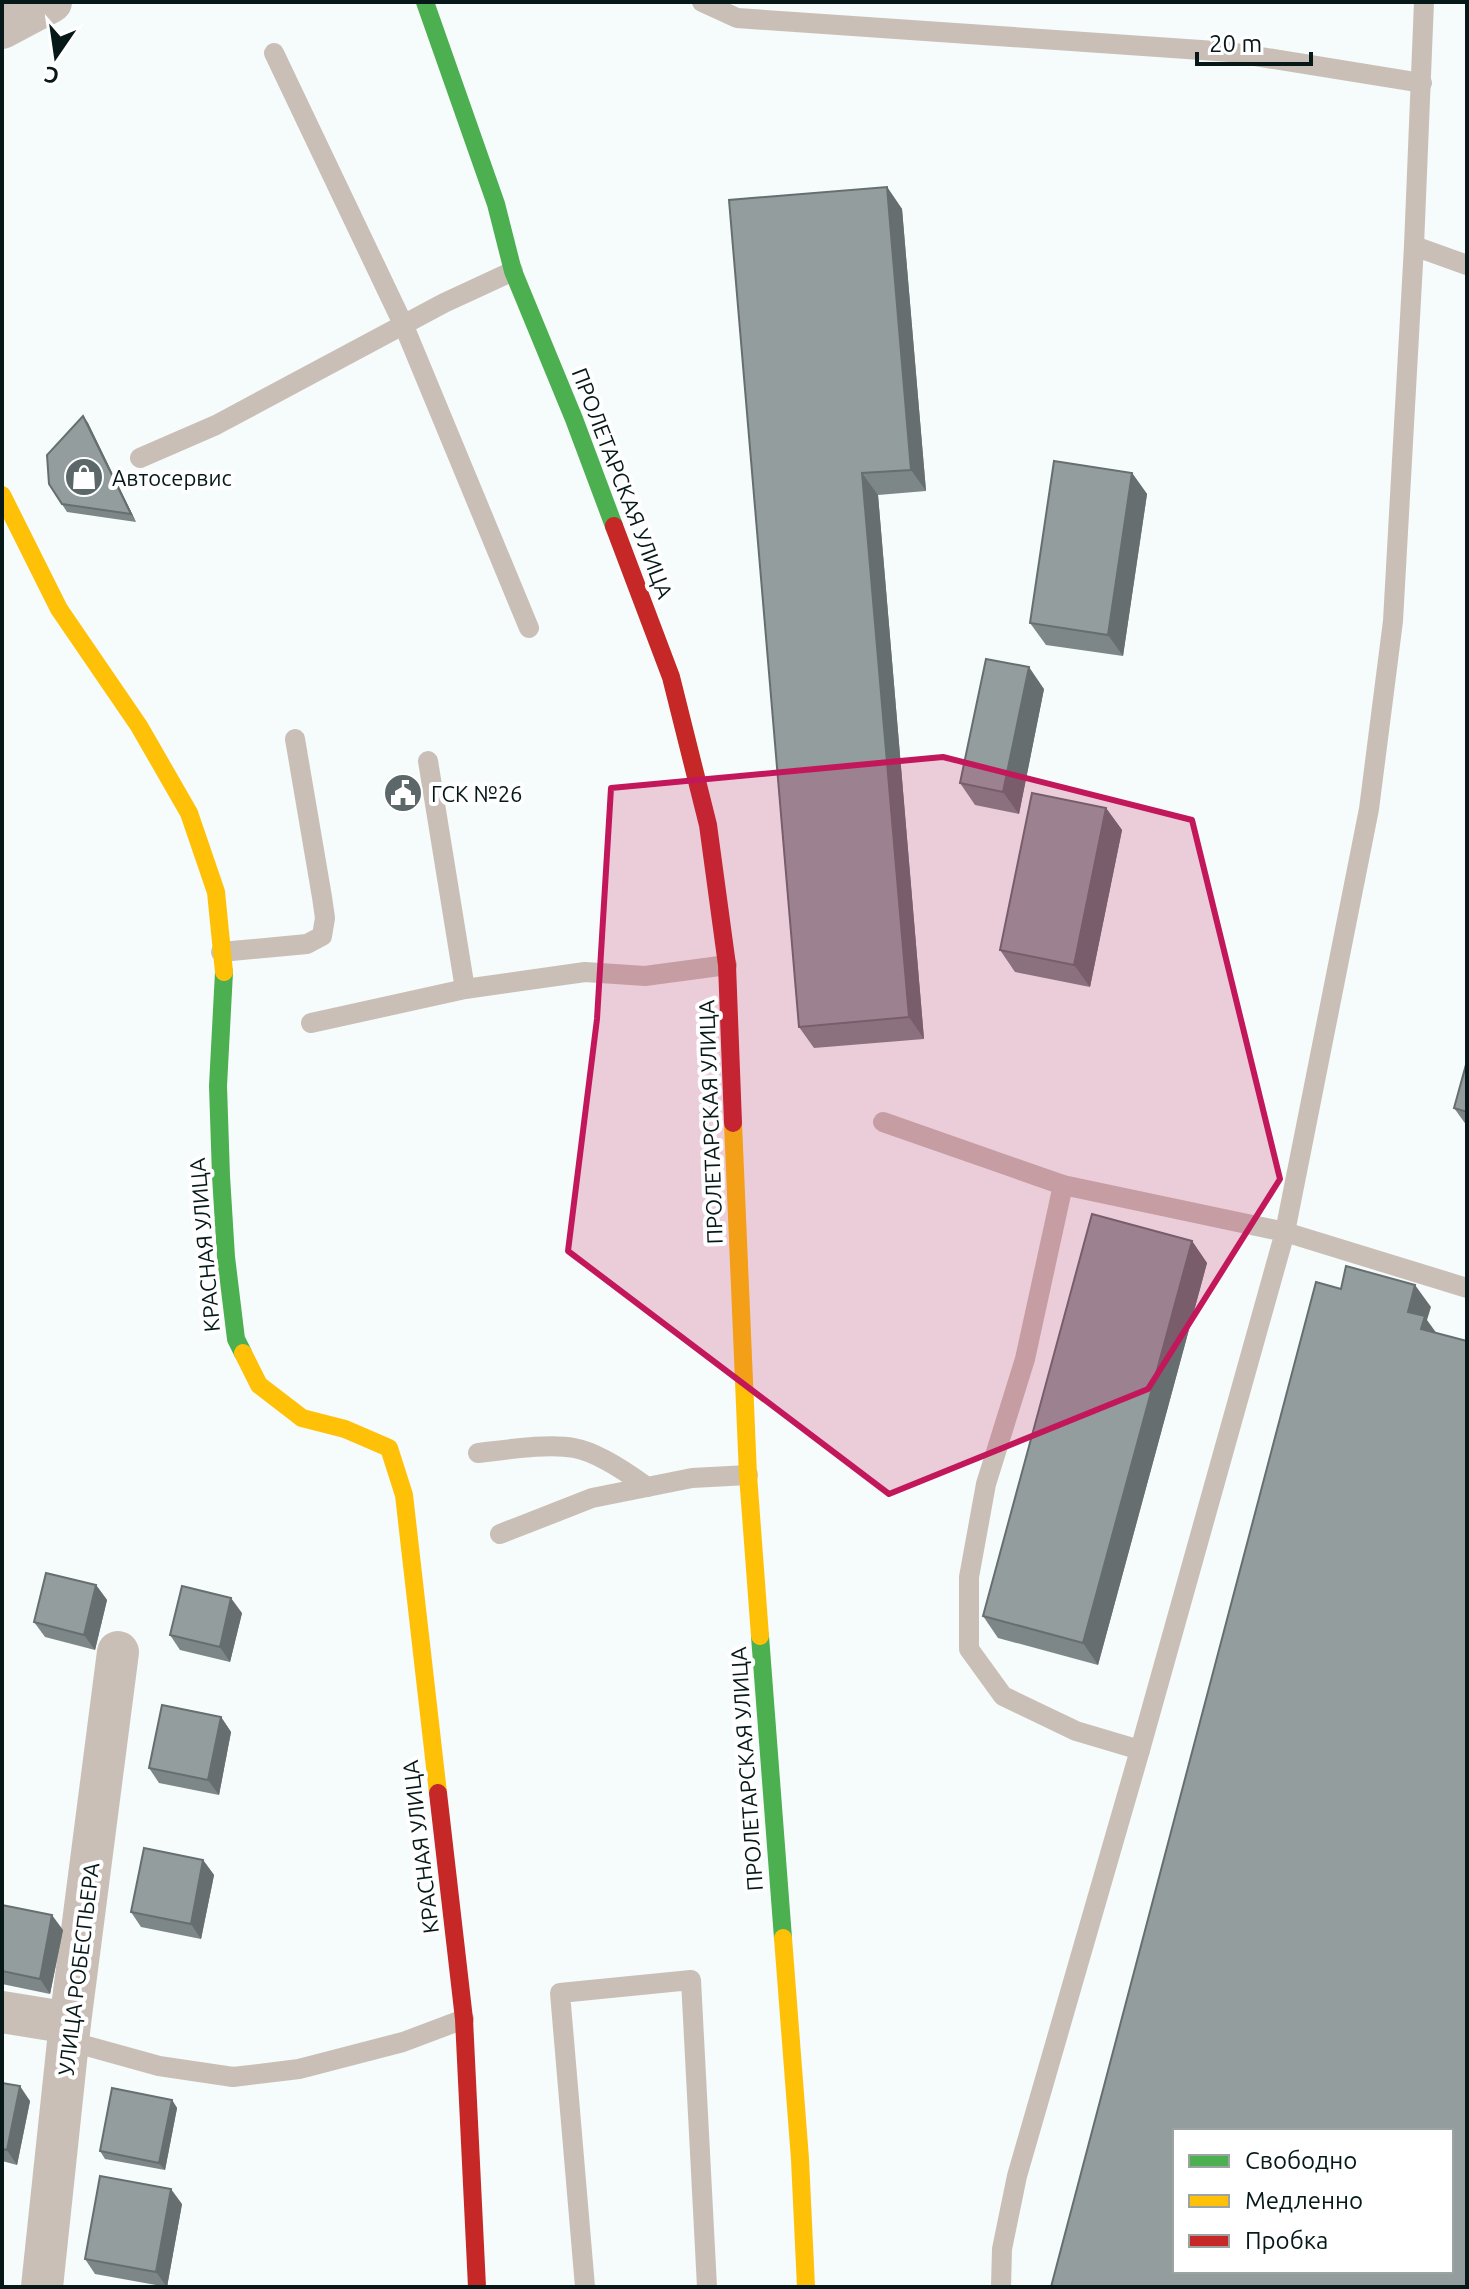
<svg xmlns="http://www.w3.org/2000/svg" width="1469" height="2289" font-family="Ubuntu,sans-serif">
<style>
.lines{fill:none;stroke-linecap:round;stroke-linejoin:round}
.lane{stroke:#c9bfb7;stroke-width:20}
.street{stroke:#c9bfb7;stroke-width:42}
.fast{stroke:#4caf50;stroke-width:18}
.slow{stroke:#ffc107;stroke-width:18}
.jam{stroke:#c62828;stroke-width:18}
.wall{fill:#7e8788}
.shaded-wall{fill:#676e6f}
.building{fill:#939d9e;stroke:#676e6f;stroke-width:2;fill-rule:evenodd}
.marked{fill:#c2185b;fill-opacity:0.2;stroke:#c2185b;stroke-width:6;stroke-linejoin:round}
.labels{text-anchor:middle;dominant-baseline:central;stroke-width:8;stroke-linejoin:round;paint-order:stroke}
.poi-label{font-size:22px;fill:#071819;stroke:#fff;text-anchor:start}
.street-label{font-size:22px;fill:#071819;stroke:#fff}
</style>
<rect width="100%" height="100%" fill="#f6fbfb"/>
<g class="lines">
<!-- lane -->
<g class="lane">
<path d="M 702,2 L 737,18 L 1230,52 L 1422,83"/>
<path d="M 274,53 L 404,326 L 529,628"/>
<path d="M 1414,246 L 1467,265"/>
<path d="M 140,458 L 216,425 L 444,303 L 513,271"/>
<path d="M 428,761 L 465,989"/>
<path d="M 221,952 L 307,944 L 322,936 L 325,918 L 322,897 L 295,739"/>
<path d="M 311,1023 L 465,989 L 585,972 L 645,976 L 727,965"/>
<path d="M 883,1122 L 1063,1185 L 1285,1232 L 1467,1288"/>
<path d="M 1063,1185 L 1025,1359 L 986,1484 L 969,1577 L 969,1649 L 1003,1696 L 1076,1731 L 1140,1750"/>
<path d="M 478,1453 C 505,1450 548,1443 574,1448 C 597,1452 628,1473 647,1487"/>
<path d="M 500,1534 L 592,1498 L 692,1478 L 748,1475"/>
<path d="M 69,2041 L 159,2066 L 233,2077 L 299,2069 L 403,2042 L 464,2019"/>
<path d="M 585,2287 L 560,1993 L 691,1980 L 707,2287"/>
<path d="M 1001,2287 L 1002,2249 L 1017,2176 L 1140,1750 L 1285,1232 L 1369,809 L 1393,621 L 1414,246 L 1424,2"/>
</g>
<!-- street -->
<g class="street">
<path d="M 2,28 L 51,2"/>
<path d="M 2,2012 L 70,2023"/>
<path d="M 42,2287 L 70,2023 L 118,1652"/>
</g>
<!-- fast -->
<g class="fast">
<path d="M 425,2 L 496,204 L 513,271 L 574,419 L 614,526"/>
<path d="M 224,972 L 218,1086 L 221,1176 L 226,1257 L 236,1339 L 243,1353"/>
<path d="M 760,1636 L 783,1938"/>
</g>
<!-- slow -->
<g class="slow">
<path d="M 2,495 L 59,609 L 139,726 L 189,813 L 216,892 L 224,972"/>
<path d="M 733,1123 L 748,1475 L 760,1636"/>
<path d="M 243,1353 L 259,1385 L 302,1418 L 345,1429 L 389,1448 L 404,1495 L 438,1793"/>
<path d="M 783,1938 L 800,2159 L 806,2287"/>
</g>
<!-- jam -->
<g class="jam">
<path d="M 614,526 L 671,677 L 708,825 L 727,965 L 733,1123"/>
<path d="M 438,1793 L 464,2019 L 477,2287"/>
</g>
</g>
<!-- wall -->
<g class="wall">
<path d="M 887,187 L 902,209 L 926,491 L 878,495 L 924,1039 L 814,1048 L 799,1027 Z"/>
<path d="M 83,416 L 88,423 L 136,522 L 67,512 L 49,484 Z"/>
<path d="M 1132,473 L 1147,494 L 1123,656 L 1046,645 L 1030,623 Z"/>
<path d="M 1044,689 L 1019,814 L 975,805 L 960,783 Z"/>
<path d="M 1106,808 L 1122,830 L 1090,987 L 1015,972 L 1000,950 Z"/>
<path d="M 1467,1061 L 1467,1126 L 1454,1108 Z"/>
<path d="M 1192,1241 L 1207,1263 L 1098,1665 L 998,1638 L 983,1616 Z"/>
<path d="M 96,1585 L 107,1600 L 95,1650 L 45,1637 L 34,1622 Z"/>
<path d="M 242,1613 L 230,1662 L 180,1650 L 170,1635 Z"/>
<path d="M 221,1717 L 231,1732 L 219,1795 L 159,1783 L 149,1768 Z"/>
<path d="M 203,1860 L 214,1875 L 201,1939 L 141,1927 L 131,1912 Z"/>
<path d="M 2,1905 L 63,1930 L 50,1994 L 2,1984 Z"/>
<path d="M 2,2083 L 30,2101 L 17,2165 L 2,2161 Z"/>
<path d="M 172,2100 L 177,2108 L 165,2170 L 105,2159 L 100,2151 Z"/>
<path d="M 182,2204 L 167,2287 L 95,2274 L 85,2259 Z"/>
</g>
<!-- shaded-wall -->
<g class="shaded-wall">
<path d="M 887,187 L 902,209 L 926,491 L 911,470 Z"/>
<path d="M 83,416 L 88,423 L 136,522 L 131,514 Z"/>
<path d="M 862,473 L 878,495 L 924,1039 L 909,1017 Z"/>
<path d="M 1132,473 L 1147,494 L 1123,656 L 1108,635 Z"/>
<path d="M 1029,667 L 1044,689 L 1019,814 L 1003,792 Z"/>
<path d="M 1106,808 L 1122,830 L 1090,987 L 1074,965 Z"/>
<path d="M 1192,1241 L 1207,1263 L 1098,1665 L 1083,1643 Z"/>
<path d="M 1415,1285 L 1431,1307 L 1427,1320 L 1440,1338 L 1437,1351 L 1408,1312 Z"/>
<path d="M 96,1585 L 107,1600 L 95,1650 L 84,1635 Z"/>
<path d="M 231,1598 L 242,1613 L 230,1662 L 220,1647 Z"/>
<path d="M 221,1717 L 231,1732 L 219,1795 L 208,1780 Z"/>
<path d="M 203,1860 L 214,1875 L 201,1939 L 191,1924 Z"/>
<path d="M 52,1915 L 63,1930 L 50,1994 L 40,1979 Z"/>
<path d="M 20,2086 L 30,2101 L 17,2165 L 7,2150 Z"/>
<path d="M 172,2100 L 177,2108 L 165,2170 L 159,2163 Z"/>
<path d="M 171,2189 L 182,2204 L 167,2287 L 156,2272 Z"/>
</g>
<!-- building -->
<g class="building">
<path d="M 887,187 L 911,470 L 862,473 L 909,1017 L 799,1027 L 729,200 Z"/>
<path d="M 83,416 L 131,514 L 62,504 L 49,484 L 47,455 Z"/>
<path d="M 1054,461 L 1132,473 L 1108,635 L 1030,623 Z"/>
<path d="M 986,659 L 1029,667 L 1003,792 L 960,783 Z"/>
<path d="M 1032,793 L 1106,808 L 1074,965 L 1000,950 Z"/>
<path d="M 1467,1061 L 1467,1112 L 1454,1108 Z"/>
<path d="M 1092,1214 L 1192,1241 L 1083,1643 L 983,1616 Z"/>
<path d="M 1346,1266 L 1415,1285 L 1408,1312 L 1425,1316 L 1421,1329 L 1467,1341 L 1467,2287 L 1051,2287 L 1316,1282 L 1341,1289 ZM 1175,2131 L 1451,2131 L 1451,2271 L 1175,2271 Z"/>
<path d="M 46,1573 L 96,1585 L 84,1635 L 34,1622 Z"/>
<path d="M 182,1586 L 231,1598 L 220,1647 L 170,1635 Z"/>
<path d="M 162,1705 L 221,1717 L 208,1780 L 149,1768 Z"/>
<path d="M 144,1848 L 203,1860 L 191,1924 L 131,1912 Z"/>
<path d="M 2,1905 L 52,1915 L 40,1979 L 2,1971 Z"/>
<path d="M 2,2083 L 20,2086 L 7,2150 L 2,2149 Z"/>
<path d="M 112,2088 L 172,2100 L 159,2163 L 100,2151 Z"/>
<path d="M 100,2176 L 171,2189 L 156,2272 L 85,2259 Z"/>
</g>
<!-- marked area -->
<path class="marked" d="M 943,757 L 1192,820 L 1280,1179 L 1148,1389 L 889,1494 L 568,1251 L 597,1019 L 611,788 Z"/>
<!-- icons -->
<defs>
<symbol id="shop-disc" viewBox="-11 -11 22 22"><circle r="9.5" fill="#5b6768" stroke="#fff"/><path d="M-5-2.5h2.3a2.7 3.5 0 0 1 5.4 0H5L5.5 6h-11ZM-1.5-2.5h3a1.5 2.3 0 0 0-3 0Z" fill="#fff"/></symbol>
<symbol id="civic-disc" viewBox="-11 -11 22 22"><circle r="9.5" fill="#5b6768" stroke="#fff"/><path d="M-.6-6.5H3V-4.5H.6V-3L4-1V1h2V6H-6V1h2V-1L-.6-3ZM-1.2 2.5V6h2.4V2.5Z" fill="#fff"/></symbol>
</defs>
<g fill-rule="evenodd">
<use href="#shop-disc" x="62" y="455" width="44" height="44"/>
<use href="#civic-disc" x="381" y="771" width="44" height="44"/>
</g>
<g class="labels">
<!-- poi labels -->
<g class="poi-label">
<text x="112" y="477">Автосервис</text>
<text x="431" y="793">ГСК №26</text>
</g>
<!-- street labels -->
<g class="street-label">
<text transform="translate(623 483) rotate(69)">ПРОЛЕТАРСКАЯ УЛИЦА</text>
<text transform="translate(710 1122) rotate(-92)">ПРОЛЕТАРСКАЯ УЛИЦА</text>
<text transform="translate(204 1245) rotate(-95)">КРАСНАЯ УЛИЦА</text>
<text transform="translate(746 1769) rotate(-94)">ПРОЛЕТАРСКАЯ УЛИЦА</text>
<text transform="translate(420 1847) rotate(-97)">КРАСНАЯ УЛИЦА</text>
<text transform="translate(78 1969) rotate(-83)">УЛИЦА РОБЕСПЬЕРА</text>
</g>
</g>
<!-- border -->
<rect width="1469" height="2289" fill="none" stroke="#071819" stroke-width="8"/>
<!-- legend -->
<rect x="1173" y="2129" width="280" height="144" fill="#ffffff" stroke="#9ca3a3" stroke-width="2"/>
<rect x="1189" y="2155" width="40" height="12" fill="#4caf50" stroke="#9ca3a3" stroke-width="2"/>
<text x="1245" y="2169" font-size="24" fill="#071819">Свободно</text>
<rect x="1189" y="2195" width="40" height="12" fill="#ffc107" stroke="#9ca3a3" stroke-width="2"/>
<text x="1245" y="2209" font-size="24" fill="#071819">Медленно</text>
<rect x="1189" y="2235" width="40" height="12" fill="#c62828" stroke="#9ca3a3" stroke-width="2"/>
<text x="1245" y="2249" font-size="24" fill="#071819">Пробка</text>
<!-- north arrow -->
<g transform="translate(56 56) rotate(193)" stroke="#ffffff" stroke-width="6" paint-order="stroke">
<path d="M0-6L14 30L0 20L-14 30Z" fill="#071819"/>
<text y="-12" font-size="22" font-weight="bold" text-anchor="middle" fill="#071819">С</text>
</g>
<!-- scale -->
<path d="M1197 52v12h114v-12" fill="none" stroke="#071819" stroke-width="4"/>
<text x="1209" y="52" font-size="24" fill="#071819" stroke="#ffffff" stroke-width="6" paint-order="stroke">20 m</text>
</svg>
